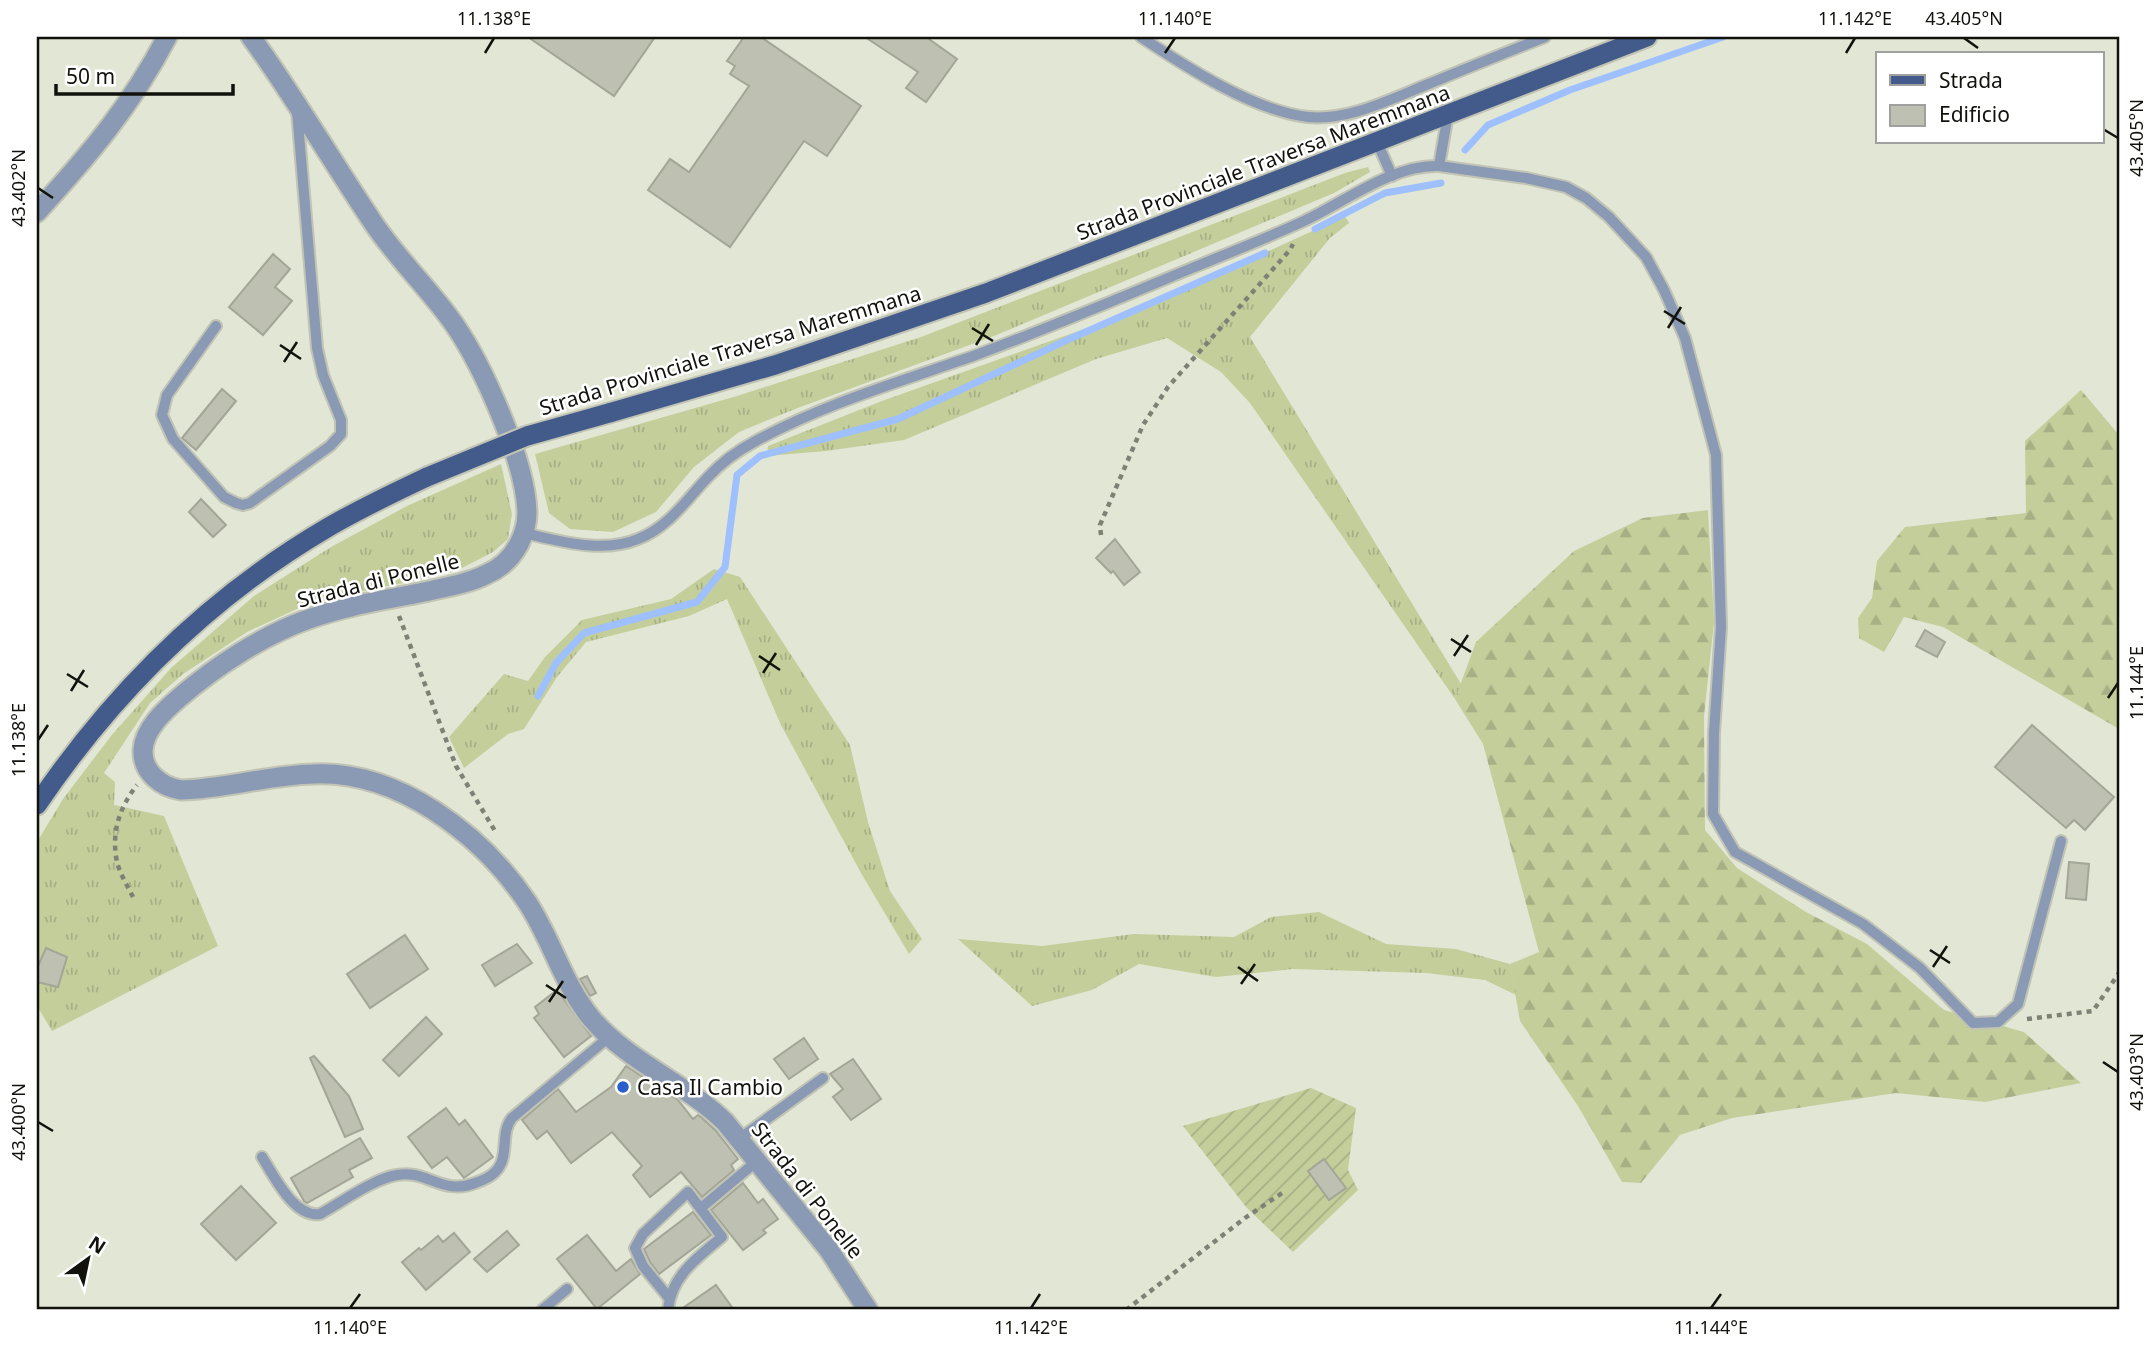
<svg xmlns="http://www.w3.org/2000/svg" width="2156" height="1347" font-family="'Noto Sans',sans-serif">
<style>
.grass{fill:url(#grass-tufts)}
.forest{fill:url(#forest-firs)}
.garden{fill:url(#garden-furrows)}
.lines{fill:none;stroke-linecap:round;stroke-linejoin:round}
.stream{stroke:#9ec0fe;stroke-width:7}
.building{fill:#bec1b1;stroke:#a3a696;stroke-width:2}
.service-casing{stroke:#c1c4b5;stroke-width:14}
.minor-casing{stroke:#c1c4b5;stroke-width:23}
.primary-casing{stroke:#c1c4b5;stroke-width:23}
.path{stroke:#7f8176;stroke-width:4.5;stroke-dasharray:5 5;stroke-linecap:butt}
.service{stroke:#8a99b4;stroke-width:10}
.minor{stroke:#8a99b4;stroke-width:19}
.primary{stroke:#425b8a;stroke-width:19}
.primary-bridge-casing{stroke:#c1c4b5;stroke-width:23;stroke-linecap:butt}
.primary-bridge{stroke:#425b8a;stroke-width:19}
.ticks{fill:none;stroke:#11120c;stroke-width:2.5}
.poi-dot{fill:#285fcc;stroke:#fff;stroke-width:2.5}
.labels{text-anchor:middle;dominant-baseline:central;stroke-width:5;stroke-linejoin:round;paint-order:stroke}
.street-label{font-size:21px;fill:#11120c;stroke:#fff}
.poi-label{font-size:21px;fill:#11120c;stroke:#fff;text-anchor:start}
.neatline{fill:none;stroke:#11120c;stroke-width:2.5}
.ticks-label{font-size:18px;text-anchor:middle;fill:#11120c}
</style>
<defs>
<pattern id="grass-tufts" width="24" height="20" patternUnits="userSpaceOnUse" patternTransform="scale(1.75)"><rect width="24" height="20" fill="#c3ce9b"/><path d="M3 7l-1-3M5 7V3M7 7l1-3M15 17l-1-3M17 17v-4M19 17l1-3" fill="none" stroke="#a6b084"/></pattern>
<pattern id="forest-firs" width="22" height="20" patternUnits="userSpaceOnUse" patternTransform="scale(1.75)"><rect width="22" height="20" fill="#c3ce9b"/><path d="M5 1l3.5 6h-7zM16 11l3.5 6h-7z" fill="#a6b084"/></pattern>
<pattern id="garden-furrows" width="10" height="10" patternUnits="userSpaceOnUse" patternTransform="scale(1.75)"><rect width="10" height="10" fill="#c3ce9b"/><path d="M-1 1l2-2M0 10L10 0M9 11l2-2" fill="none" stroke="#a6b084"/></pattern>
</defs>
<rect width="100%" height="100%" fill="#e2e6d5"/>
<!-- grass -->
<g class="grass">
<path d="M 1368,167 L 1370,172 L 1334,193 L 994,336 L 795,409 L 739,432 L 694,467 L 656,512 L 613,532 L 570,529 L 549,513 L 535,454 L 737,396 L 921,337 L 1345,173 Z"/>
<path d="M 1345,216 L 1349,223 L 1330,238 L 1250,337 L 1461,684 L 1455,699 L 1250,403 L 1221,372 L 1167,338 L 1096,359 L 904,440 L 826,451 L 767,456 L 768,446 L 882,401 L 1149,306 Z"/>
<path d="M 501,464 L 512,514 L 508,539 L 493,552 L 462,568 L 423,579 L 314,601 L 247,632 L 183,674 L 150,703 L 104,773 L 115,782 L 114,805 L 164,816 L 218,946 L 52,1031 L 37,1006 L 37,842 L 63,799 L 111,736 L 171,668 L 254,596 L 331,547 L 407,506 Z"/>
<path d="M 714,569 L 740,577 L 850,745 L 868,822 L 890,891 L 922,939 L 909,954 L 861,873 L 780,723 L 727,599 L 689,616 L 586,642 L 557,677 L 524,729 L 508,734 L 464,768 L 449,737 L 504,674 L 528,681 L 545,657 L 582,620 L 671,599 Z"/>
<path d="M 1319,912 L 1386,944 L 1456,949 L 1510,964 L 1516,995 L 1485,980 L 1426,973 L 1293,969 L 1216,977 L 1139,964 L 1092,990 L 1032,1006 L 958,939 L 1042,946 L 1134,934 L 1234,937 L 1271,917 Z"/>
</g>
<!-- forest -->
<g class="forest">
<path d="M 2081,390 L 2119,435 L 2119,729 L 1943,627 L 1904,617 L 1884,652 L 1859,638 L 1858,618 L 1872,598 L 1877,561 L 1905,527 L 2026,513 L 2025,441 Z"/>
<path d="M 1708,510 L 1714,622 L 1704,716 L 1705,830 L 1737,868 L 1806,912 L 1867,944 L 1944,1010 L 2024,1032 L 2081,1083 L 1985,1102 L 1896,1093 L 1732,1118 L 1680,1135 L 1641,1183 L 1622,1182 L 1578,1106 L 1520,1021 L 1510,964 L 1539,952 L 1483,744 L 1455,699 L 1476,642 L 1574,551 L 1643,518 Z"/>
</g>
<!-- garden -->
<path class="garden" d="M 1311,1088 L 1356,1108 L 1348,1170 L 1358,1190 L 1293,1252 L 1246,1207 L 1183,1126 Z"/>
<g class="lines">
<!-- stream -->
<g class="stream">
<path d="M 1465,150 L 1488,125 L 1570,90 L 1723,37"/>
<path d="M 1315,229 L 1385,193 L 1441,183"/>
<path d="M 538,696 L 556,663 L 584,633 L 697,602 L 725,567 L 737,475 L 760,456 L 898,419 L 1065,341 L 1265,253"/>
</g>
</g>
<!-- building -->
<g class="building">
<path d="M 528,37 L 655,37 L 614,96 Z"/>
<path d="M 744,37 L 761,37 L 861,106 L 827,156 L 804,141 L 730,247 L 648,190 L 670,159 L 689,172 L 749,86 L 730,74 L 735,66 L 727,61 Z"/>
<path d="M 865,37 L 926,37 L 957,59 L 926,102 L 906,88 L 918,72 Z"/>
<path d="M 273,254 L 290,269 L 275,287 L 292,301 L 263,335 L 229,307 Z"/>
<path d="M 222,389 L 236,401 L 196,450 L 182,438 Z"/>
<path d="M 201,499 L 226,525 L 213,537 L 189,512 Z"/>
<path d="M 1115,539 L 1140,572 L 1124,585 L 1113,571 L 1111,573 L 1096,558 Z"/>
<path d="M 1925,630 L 1945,642 L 1937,657 L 1916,646 Z"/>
<path d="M 2032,725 L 2114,797 L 2085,830 L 2074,820 L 2066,828 L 1995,767 Z"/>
<path d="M 2069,862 L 2089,864 L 2086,900 L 2066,898 Z"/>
<path d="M 405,935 L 428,969 L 370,1008 L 347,974 Z"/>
<path d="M 517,944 L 532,963 L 495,986 L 482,965 Z"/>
<path d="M 46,948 L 67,957 L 58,987 L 37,982 L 38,966 Z"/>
<path d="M 587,976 L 596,993 L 590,996 L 580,979 Z"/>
<path d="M 557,990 L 591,1036 L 564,1057 L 534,1018 L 539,1014 L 535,1007 Z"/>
<path d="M 426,1017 L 442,1034 L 399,1076 L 383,1060 Z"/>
<path d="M 804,1038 L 818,1059 L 789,1079 L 774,1059 Z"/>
<path d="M 314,1056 L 349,1096 L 363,1129 L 345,1137 L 310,1058 Z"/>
<path d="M 853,1059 L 881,1099 L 851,1120 L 833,1097 L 843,1089 L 830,1074 Z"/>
<path d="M 626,1066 L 678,1100 L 693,1119 L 698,1115 L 701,1117 L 716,1131 L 738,1159 L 731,1165 L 734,1170 L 702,1197 L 681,1172 L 650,1197 L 633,1175 L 642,1166 L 612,1132 L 571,1163 L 547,1131 L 537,1139 L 522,1120 L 558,1089 L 576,1112 L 611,1087 Z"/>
<path d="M 446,1108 L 459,1125 L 465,1120 L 493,1157 L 464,1178 L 447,1157 L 432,1168 L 408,1137 Z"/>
<path d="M 360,1138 L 372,1158 L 349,1170 L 353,1177 L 307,1203 L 304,1201 L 291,1178 Z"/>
<path d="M 1324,1159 L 1346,1188 L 1329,1200 L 1308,1171 Z"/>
<path d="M 743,1183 L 758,1203 L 763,1199 L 778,1219 L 763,1230 L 766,1233 L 743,1250 L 711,1210 Z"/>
<path d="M 241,1186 L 276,1223 L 236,1260 L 201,1224 Z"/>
<path d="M 693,1212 L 711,1235 L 659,1274 L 650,1262 L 644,1249 Z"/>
<path d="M 507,1231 L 519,1245 L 487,1272 L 474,1259 Z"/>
<path d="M 454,1233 L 470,1252 L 426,1290 L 402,1262 L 419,1248 L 421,1250 L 438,1236 L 443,1242 Z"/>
<path d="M 587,1235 L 616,1271 L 631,1259 L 640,1274 L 597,1309 L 557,1259 Z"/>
<path d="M 716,1285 L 734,1310 L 680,1310 Z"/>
</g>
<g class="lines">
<defs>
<g id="service">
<path d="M 1141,37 C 1186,67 1254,111 1308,117 C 1350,121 1393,98 1431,83 C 1469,67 1507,52 1545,37"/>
<path d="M 1377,142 L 1392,176"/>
<path d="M 1439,166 L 1448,114"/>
<path d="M 216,326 L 167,395 L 162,415 L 173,439 L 224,497 L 236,503 L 243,505 L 250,503 L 330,446 L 341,434 L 341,420 L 323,375 L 317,348 L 297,111"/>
<path d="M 524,533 C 560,541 602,554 638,539 C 668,528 687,499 708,477 C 722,462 737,451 754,442 C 823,404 902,381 976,355 C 1049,328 1120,298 1192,268 C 1229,253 1267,238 1304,221 C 1345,202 1393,164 1439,166 L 1526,178 L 1566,187 L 1586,198 L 1609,217 L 1646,257 L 1664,290 L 1685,338 L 1716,455 L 1721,627 L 1714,733 L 1713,814 L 1735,852 L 1863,924 L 1920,968 L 1973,1023 L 1998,1022 L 2018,1004 L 2061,841"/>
<path d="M 739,1139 L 823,1078"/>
<path d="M 262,1157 C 274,1176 294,1218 320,1214 C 340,1203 375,1178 397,1175 C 426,1169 443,1196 475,1183 C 481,1181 489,1178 494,1173 C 511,1158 499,1134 512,1118 L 609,1037"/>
<path d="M 701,1208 L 757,1161"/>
<path d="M 542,1310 L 567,1289"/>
<path d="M 668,1310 C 671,1276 697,1258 722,1237 L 688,1192 L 643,1234 L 635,1248 L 643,1266 L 669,1298"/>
</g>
<g id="minor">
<path d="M 251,37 C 294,96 331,160 372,221 C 396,258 429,288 454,324 C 483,366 526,462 527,513 C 527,524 524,534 519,544 C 512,557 501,568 487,574 C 468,584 445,587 424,592 C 385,600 344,606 306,620 C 262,636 216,666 180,697 C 165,710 144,729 143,750 C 142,772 161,787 181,790 C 225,789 268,775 313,774 C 398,770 481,834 527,902 C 551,938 563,984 591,1018 C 628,1062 684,1082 725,1122 L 829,1250 L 868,1310"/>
<path d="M 37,212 C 89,155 131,106 167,37"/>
</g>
<g id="primary">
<path d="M 609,413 L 775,365 L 986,293 L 1647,37"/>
<path d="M 37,805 C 114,691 208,598 327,528 C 359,509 393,493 427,477"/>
</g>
</defs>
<!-- service casing -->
<use href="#service" class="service-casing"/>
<!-- minor casing -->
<use href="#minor" class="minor-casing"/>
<!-- primary casing -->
<use href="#primary" class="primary-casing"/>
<!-- path -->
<g class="path">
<path d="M 1101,535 L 1100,525 L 1143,425 L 1168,387 L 1290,250 L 1293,244"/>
<path d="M 399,616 L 456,766 L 495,831"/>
<path d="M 133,897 C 128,887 120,874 117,862 C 111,833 119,808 137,785"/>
<path d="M 2027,1019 L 2093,1011 L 2119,973"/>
<path d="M 1126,1310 L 1245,1218 L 1285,1191"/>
</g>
<!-- service -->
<use href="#service" class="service"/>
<!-- minor -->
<use href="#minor" class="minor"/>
<!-- primary -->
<use href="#primary" class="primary"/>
<defs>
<path id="primary-bridge" d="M 427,477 L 527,436 L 609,413"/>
</defs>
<!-- primary-bridge casing -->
<use href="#primary-bridge" class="primary-bridge-casing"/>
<!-- primary-bridge -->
<use href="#primary-bridge" class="primary-bridge"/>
</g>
<!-- ticks -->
<path class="ticks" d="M 1964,38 L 1978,48M 485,53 L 494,38M 1165,53 L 1175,38M 1846,53 L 1855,38M 2103,129 L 2118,138M 38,188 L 53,198M 1664,311 L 1685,324M 972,328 L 993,341M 1668,328 L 1681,307M 280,345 L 301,359M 976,345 L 989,324M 284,362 L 297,342M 1451,639 L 1471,652M 759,656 L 780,670M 1454,656 L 1468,635M 763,673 L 776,653M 67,674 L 88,687M 71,691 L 84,670M 2108,698 L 2118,683M 38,740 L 48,725M 1930,950 L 1950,963M 1238,967 L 1258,981M 1933,967 L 1947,946M 1241,984 L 1255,964M 546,985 L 566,998M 549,1002 L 563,981M 2103,1062 L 2118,1072M 38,1122 L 53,1131M 350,1308 L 360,1294M 1031,1308 L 1040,1294M 1711,1308 L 1721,1294"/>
<!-- markers -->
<circle class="poi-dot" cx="623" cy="1087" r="7"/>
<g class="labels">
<!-- street labels -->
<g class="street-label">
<text transform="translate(1263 162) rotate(-21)">Strada Provinciale Traversa Maremmana</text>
<text transform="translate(730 350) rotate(-17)">Strada Provinciale Traversa Maremmana</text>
<text transform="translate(378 580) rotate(-14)">Strada di Ponelle</text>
<text transform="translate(808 1190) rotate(52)">Strada di Ponelle</text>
</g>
<!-- poi labels -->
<g class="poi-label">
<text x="637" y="1087">Casa Il Cambio</text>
</g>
</g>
<!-- border -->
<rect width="2156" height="1347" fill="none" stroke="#ffffff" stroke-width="77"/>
<!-- legend -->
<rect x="1876" y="52" width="228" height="91" fill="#ffffff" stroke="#a0a09e" stroke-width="2"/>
<rect x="1890" y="75" width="35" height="10" fill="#425b8a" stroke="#a0a09e" stroke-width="2"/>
<text x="1939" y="88" font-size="21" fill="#11120c">Strada</text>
<rect x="1890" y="105" width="35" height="21" fill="#bec1b1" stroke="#a0a09e" stroke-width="2"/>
<text x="1939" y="122" font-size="21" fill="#11120c">Edificio</text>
<!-- north arrow -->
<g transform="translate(88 1259) rotate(33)" stroke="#ffffff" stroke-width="5" paint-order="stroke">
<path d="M0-5L12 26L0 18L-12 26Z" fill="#11120c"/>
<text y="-10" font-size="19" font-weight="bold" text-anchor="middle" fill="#11120c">N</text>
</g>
<!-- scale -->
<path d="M56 84v10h177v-10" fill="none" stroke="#11120c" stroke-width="3.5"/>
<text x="66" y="84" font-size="21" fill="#11120c" stroke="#ffffff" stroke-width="5" paint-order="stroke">50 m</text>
<rect x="38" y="38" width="2080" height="1270" class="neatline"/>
<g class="ticks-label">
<text x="494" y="25">11.138°E</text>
<text x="1175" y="25">11.140°E</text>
<text x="1855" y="25">11.142°E</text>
<text x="1964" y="25">43.405°N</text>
<text transform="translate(2137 138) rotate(-90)" y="6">43.405°N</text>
<text transform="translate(19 188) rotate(-90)" y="6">43.402°N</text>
<text transform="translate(2137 683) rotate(-90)" y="6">11.144°E</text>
<text transform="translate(19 740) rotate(-90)" y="6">11.138°E</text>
<text transform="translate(2137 1072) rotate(-90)" y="6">43.403°N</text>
<text transform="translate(19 1122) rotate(-90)" y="6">43.400°N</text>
<text x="350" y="1334">11.140°E</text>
<text x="1031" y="1334">11.142°E</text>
<text x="1711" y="1334">11.144°E</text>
</g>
</svg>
